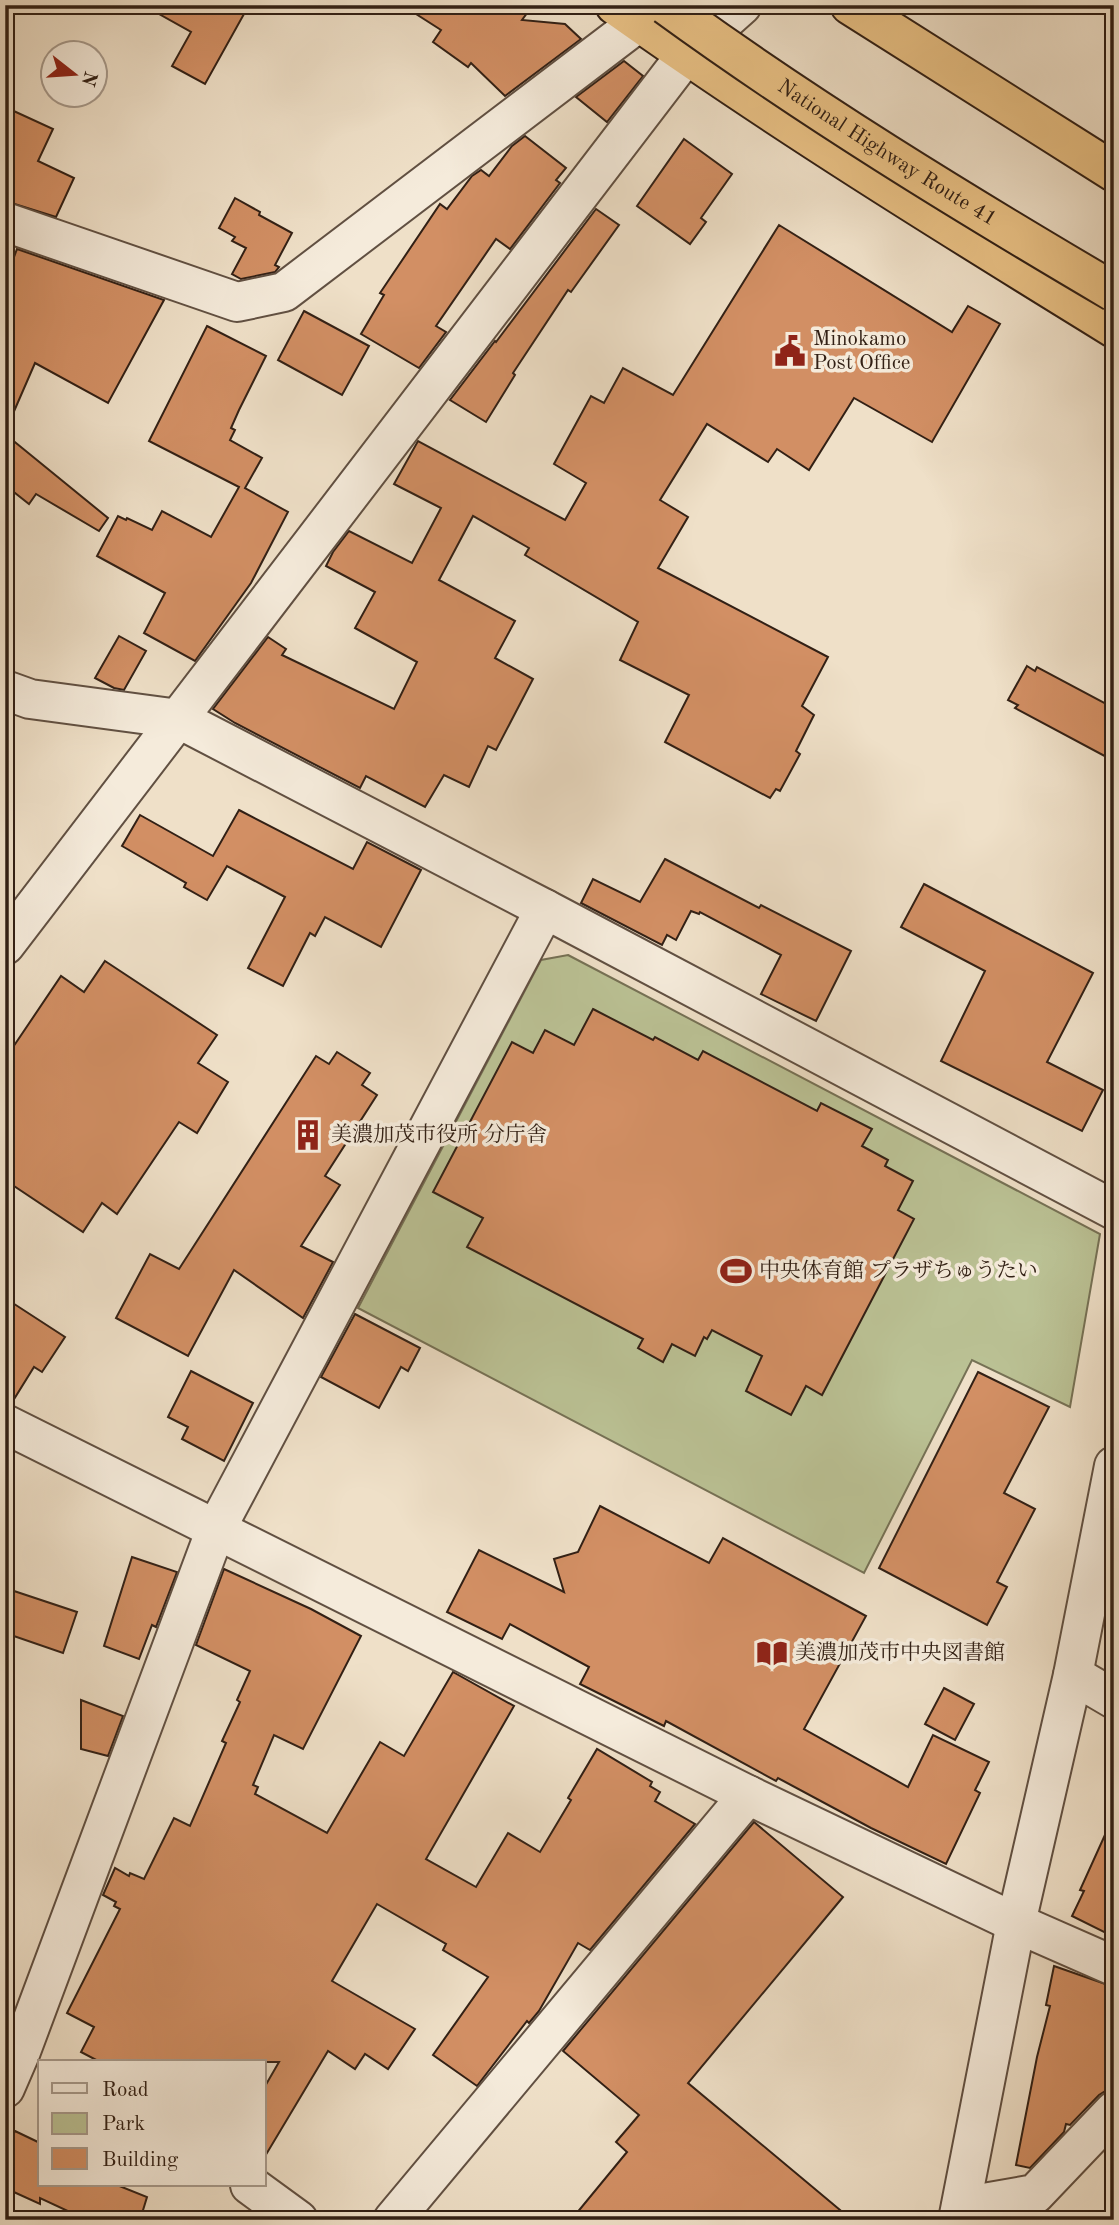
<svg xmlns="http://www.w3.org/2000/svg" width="1119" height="2225" font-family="'Old Standard TT','Noto Serif JP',serif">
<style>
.green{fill:#bbc295;stroke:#767155;stroke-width:2}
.building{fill:#d28f64;stroke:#322015;stroke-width:2}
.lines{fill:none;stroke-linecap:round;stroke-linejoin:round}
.minor-casing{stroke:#615042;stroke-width:42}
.highway-casing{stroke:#322015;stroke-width:42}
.minor{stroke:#f5ebdb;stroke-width:38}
.highway{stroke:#e8c084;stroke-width:38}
.highway-bridge-casing{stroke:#322015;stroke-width:42;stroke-linecap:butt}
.highway-bridge{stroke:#e8c084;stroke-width:38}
.labels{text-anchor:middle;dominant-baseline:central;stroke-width:7;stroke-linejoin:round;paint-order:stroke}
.street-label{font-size:21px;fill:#322015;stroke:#f5ebdb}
.poi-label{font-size:21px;fill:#322015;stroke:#f5ebdb;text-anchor:start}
</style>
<rect width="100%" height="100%" fill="#efe0c8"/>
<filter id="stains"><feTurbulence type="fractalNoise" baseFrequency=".00286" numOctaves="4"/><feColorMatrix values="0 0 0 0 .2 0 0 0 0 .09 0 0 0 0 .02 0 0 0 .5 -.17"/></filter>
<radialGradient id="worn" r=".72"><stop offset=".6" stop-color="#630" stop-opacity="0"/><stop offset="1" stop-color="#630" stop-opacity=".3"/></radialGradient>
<!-- green -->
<path class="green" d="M 568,955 L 1100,1234 L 1070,1407 L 972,1360 L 864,1573 L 358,1308 L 541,960 Z"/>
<!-- building -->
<g class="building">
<path d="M 143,5 L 249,5 L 205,84 L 172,66 L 191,32 Z"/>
<path d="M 402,5 L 533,5 L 522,20 L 565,24 L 581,39 L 505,96 L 471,63 L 468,67 L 433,42 L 441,30 Z"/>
<path d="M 624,61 L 643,76 L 607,122 L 576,97 Z"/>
<path d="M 5,107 L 53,129 L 38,161 L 74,178 L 56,217 L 5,201 Z"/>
<path d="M 525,136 L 566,168 L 556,180 L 560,183 L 510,249 L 496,239 L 436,326 L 446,332 L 419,368 L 361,334 L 384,295 L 380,293 L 440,204 L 447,209 L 472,176 L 481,170 L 489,176 L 512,146 Z"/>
<path d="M 684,139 L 732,174 L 701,218 L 706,222 L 690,244 L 637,206 Z"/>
<path d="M 235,198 L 260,212 L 259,215 L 292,233 L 275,265 L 279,267 L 275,272 L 241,279 L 232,274 L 246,248 L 232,241 L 235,237 L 219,228 Z"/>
<path d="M 596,209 L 619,225 L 571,292 L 568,290 L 513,373 L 515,375 L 486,422 L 450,400 L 495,341 L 496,342 Z"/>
<path d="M 779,225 L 952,332 L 968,306 L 1000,324 L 932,442 L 854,398 L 809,470 L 777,449 L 768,462 L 707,424 L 660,500 L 688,517 L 658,568 L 828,657 L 802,706 L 814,715 L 796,751 L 800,754 L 780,791 L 776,789 L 770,798 L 665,742 L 689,695 L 620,660 L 638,622 L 525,555 L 529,548 L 473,516 L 439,580 L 515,621 L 495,658 L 533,679 L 496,750 L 488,746 L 469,787 L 444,775 L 425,807 L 366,776 L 360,788 L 235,723 L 213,709 L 268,637 L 286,649 L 282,655 L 394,709 L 417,662 L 355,628 L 375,592 L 326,566 L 333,552 L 349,531 L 412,563 L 441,508 L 394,484 L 418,441 L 565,520 L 586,483 L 554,464 L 591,396 L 604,403 L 623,368 L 673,395 Z"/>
<path d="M 17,249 L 164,300 L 108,403 L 35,363 L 5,432 L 5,281 Z"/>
<path d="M 304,311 L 369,346 L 342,395 L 278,360 Z"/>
<path d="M 207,326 L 266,356 L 239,410 L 231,428 L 235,430 L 230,440 L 262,458 L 245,488 L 288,512 L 251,583 L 195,661 L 144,633 L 165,593 L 97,556 L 118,516 L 126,520 L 127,518 L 152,530 L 162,511 L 211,537 L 239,487 L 149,441 Z"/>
<path d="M 5,434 L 108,518 L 99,531 L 36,494 L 29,504 L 5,485 Z"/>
<path d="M 119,636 L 146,651 L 124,690 L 114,688 L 95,678 Z"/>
<path d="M 1027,666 L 1035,671 L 1037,667 L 1114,708 L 1114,761 L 1015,708 L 1018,705 L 1008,700 Z"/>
<path d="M 239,810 L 353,869 L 367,842 L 421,870 L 381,947 L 325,917 L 315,936 L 310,933 L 283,986 L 248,968 L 285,897 L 227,866 L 207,900 L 184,887 L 186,883 L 122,846 L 140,815 L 213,856 Z"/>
<path d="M 665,859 L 759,908 L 761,905 L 851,951 L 816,1021 L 761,994 L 781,955 L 700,912 L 699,914 L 691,911 L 676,940 L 667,935 L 662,945 L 581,903 L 593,879 L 640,902 Z"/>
<path d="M 924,884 L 1093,973 L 1047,1062 L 1103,1090 L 1082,1131 L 941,1061 L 985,971 L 901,927 Z"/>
<path d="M 105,961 L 217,1035 L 198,1063 L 228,1082 L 197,1133 L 179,1122 L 117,1214 L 102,1203 L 83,1232 L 5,1180 L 5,1059 L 61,976 L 84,992 Z"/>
<path d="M 593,1009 L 653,1040 L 655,1037 L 698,1060 L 703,1051 L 817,1111 L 821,1103 L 872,1129 L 862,1146 L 888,1160 L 885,1166 L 913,1181 L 898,1210 L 914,1219 L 822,1395 L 806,1386 L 791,1415 L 746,1391 L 762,1356 L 712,1330 L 707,1339 L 704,1337 L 695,1356 L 672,1344 L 663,1362 L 638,1348 L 643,1339 L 467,1247 L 483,1218 L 433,1192 L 512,1042 L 533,1053 L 545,1030 L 574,1045 Z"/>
<path d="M 337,1052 L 370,1073 L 362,1085 L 377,1095 L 325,1176 L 340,1185 L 301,1246 L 333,1262 L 303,1318 L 234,1270 L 188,1356 L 116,1318 L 150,1254 L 179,1269 L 316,1056 L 329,1064 Z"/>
<path d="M 5,1298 L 65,1337 L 42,1372 L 34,1367 L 11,1404 L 5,1402 Z"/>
<path d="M 355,1314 L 420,1348 L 408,1371 L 401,1367 L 379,1408 L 321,1377 Z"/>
<path d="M 191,1371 L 253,1403 L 224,1461 L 182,1439 L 188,1427 L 168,1417 Z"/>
<path d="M 978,1372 L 1049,1407 L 1004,1493 L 1035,1509 L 997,1582 L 1007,1587 L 987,1625 L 879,1568 Z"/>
<path d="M 600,1506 L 709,1563 L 723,1538 L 866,1616 L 804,1729 L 908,1787 L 933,1735 L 989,1762 L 975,1790 L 980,1793 L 946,1864 L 871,1828 L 778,1778 L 776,1781 L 666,1721 L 664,1726 L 580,1684 L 589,1667 L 510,1624 L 502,1639 L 447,1612 L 479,1550 L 564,1592 L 554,1559 L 578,1552 Z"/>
<path d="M 132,1557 L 177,1572 L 156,1627 L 152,1625 L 139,1659 L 104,1646 Z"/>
<path d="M 224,1569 L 311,1609 L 361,1636 L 303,1749 L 274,1735 L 253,1785 L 258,1787 L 255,1794 L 327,1833 L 380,1742 L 404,1756 L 453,1672 L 514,1706 L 426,1859 L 476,1887 L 508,1833 L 540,1852 L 571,1800 L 568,1798 L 597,1749 L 652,1782 L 650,1786 L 660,1792 L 655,1801 L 695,1824 L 590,1950 L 578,1943 L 539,2011 L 529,2023 L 527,2021 L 477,2086 L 433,2055 L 488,1977 L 443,1950 L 446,1944 L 377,1904 L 332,1981 L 415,2029 L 388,2069 L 365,2054 L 355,2069 L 328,2051 L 264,2158 L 264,2088 L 279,2062 L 100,2062 L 81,2052 L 94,2027 L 67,2013 L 120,1909 L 114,1906 L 116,1902 L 103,1895 L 115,1868 L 129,1876 L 130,1873 L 144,1879 L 174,1818 L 190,1826 L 226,1743 L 222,1741 L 240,1702 L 237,1700 L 250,1671 L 196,1645 Z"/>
<path d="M 5,1588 L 77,1612 L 63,1653 L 5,1633 Z"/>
<path d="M 944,1688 L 974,1704 L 955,1740 L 925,1724 Z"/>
<path d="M 81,1700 L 123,1716 L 108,1756 L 81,1749 Z"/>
<path d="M 1114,1815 L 1114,1937 L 1072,1916 L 1084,1891 L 1080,1890 Z"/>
<path d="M 754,1822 L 843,1897 L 688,2083 L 852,2220 L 571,2220 L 627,2152 L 616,2142 L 639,2115 L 563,2051 Z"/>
<path d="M 1054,1966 L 1114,1987 L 1114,2090 L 1107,2090 L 1099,2095 L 1070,2125 L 1066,2124 L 1064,2132 L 1030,2168 L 1016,2165 L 1037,2057 L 1050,2006 L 1046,2005 Z"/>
<path d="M 15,2131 L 40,2143 L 40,2185 L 117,2185 L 147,2197 L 140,2220 L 87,2220 L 40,2198 L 40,2204 L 5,2188 L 5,2153 Z"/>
</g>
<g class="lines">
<defs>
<g id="minor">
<path d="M 5,222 L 237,302 L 284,292 L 639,22"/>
<path d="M 5,690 L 30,699 L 179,719 L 545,909 L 1114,1210"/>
<path d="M 5,945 L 686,55 L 742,5"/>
<path d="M 5,1424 L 748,1795 L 1016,1923 L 1114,1966"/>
<path d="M 1073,1675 L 1114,1699"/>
<path d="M 5,2088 L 21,2051 L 216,1529 L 545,909"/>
<path d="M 250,2185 L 298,2220"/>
<path d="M 961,2207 L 1035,2194 L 1114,2111"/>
<path d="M 393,2220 L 748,1795"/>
<path d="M 958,2220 L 1016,1923 L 1073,1675 L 1114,1466"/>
</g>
<g id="highway">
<path d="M 615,5 C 777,120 945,224 1114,328"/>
<path d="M 850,5 L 1114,172"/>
</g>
</defs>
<!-- minor casing -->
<use href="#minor" class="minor-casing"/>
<!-- highway casing -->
<use href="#highway" class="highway-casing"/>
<!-- minor -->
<use href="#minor" class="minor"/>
<!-- highway -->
<use href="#highway" class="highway"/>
<defs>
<g id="highway-bridge">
<path id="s1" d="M 666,5 C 809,109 961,202 1114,292"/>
</g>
</defs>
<!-- highway-bridge casing -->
<use href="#highway-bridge" class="highway-bridge-casing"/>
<!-- highway-bridge -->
<use href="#highway-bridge" class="highway-bridge"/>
</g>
<!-- icons -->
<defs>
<symbol id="civic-bare" viewBox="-9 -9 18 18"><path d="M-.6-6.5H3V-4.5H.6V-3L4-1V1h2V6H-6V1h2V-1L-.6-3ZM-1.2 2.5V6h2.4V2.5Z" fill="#8f2418" stroke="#f5ebdb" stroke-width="2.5" paint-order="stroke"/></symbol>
<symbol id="building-bare" viewBox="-9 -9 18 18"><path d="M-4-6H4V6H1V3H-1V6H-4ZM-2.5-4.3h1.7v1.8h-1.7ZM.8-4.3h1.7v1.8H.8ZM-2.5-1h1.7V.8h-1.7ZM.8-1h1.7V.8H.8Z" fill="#8f2418" stroke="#f5ebdb" stroke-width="2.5" paint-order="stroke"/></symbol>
<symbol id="stadium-bare" viewBox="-9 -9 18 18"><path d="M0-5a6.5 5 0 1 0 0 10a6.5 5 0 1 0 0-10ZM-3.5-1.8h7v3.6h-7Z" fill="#8f2418" stroke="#f5ebdb" stroke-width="2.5" paint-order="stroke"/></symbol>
<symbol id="library-bare" viewBox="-9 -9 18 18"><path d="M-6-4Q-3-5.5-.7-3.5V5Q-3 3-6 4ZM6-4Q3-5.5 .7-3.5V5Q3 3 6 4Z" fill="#8f2418" stroke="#f5ebdb" stroke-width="2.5" paint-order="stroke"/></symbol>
</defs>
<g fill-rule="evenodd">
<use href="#civic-bare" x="768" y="329" width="44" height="44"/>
<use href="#building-bare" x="286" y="1113" width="44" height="44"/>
<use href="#stadium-bare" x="714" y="1249" width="44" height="44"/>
<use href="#library-bare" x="750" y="1631" width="44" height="44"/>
</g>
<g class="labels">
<!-- street labels -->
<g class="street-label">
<text stroke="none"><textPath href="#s1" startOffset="266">National Highway Route 41</textPath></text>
</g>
<!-- poi labels -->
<g class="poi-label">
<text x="813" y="339">Minokamo<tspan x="813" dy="24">Post Office</tspan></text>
<text x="331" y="1135">美濃加茂市役所 分庁舎</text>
<text x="759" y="1271">中央体育館 プラザちゅうたい</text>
<text x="795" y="1653">美濃加茂市中央図書館</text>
</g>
</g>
<!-- margin -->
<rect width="1119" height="2225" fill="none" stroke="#efe0c8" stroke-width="28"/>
<rect x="7" y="7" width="1105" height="2211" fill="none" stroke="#322015" stroke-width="3.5"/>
<rect x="14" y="14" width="1091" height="2197" fill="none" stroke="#322015" stroke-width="2"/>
<!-- legend -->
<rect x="38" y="2060" width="228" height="126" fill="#f5ebdb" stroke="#a79a8c" stroke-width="2"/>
<rect x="52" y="2083" width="35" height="10" fill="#f5ebdb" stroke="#a79a8c" stroke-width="2"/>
<text x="102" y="2096" font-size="21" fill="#322015">Road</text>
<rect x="52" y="2113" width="35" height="21" fill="#bbc295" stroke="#a79a8c" stroke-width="2"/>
<text x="102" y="2130" font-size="21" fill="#322015">Park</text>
<rect x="52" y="2148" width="35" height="21" fill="#d28f64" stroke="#a79a8c" stroke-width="2"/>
<text x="102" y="2166" font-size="21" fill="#322015">Building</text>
<!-- north arrow -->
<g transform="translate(74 74) rotate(107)"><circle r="33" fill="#f5ebdb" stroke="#a79a8c" stroke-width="2"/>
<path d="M0-5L12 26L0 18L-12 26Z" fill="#8f2418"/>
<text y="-10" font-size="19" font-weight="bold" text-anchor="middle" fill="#322015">N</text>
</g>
<rect width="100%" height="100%" filter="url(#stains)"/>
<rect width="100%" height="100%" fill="url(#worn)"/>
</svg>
